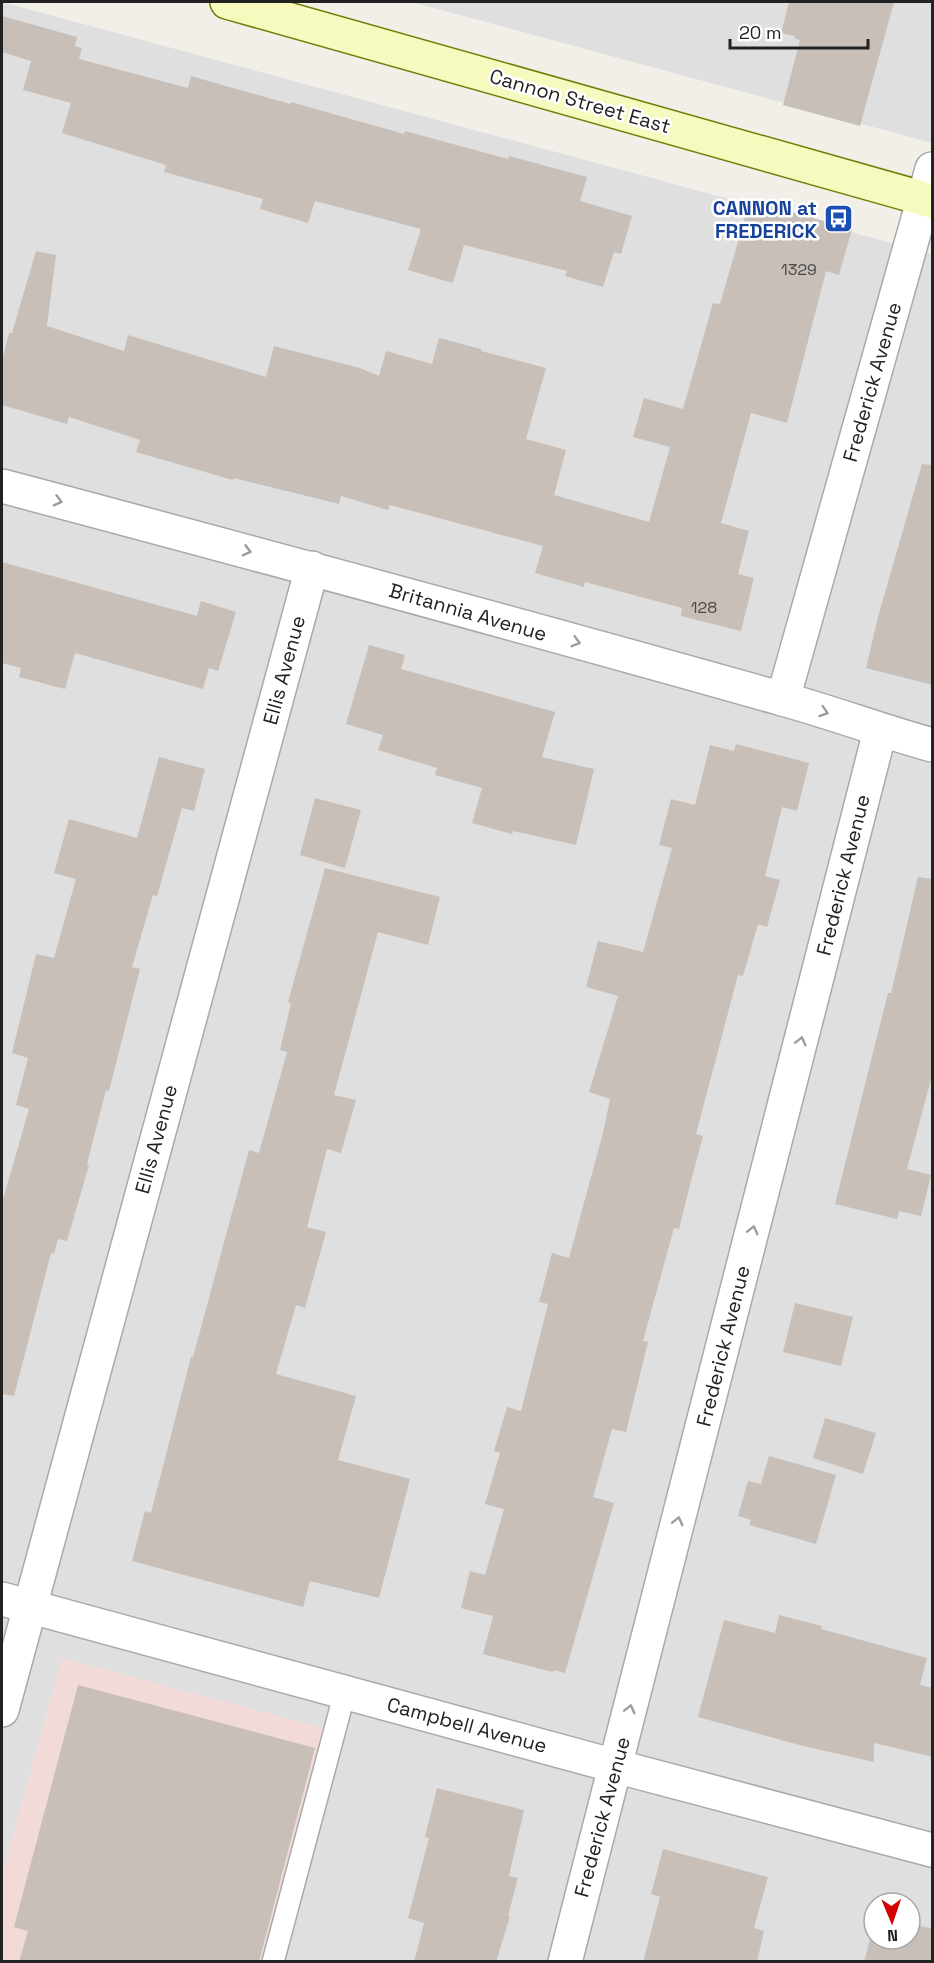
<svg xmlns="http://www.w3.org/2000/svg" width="934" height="1963" font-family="'Space Grotesk',sans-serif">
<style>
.residential{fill:#e0dfdf;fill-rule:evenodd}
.commercial{fill:#f2dad9}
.building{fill:#c7bfb8}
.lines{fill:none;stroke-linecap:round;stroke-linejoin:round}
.lane-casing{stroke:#a9a9a9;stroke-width:24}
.street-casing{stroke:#a9a9a9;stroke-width:36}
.secondary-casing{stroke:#707d05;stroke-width:36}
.lane{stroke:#fff;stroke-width:21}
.street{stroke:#fff;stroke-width:33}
.secondary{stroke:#f7fabf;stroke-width:33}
.oneway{stroke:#9c9c9c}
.labels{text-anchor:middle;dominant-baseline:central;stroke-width:5;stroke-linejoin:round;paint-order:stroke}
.number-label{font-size:16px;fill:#4b4948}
.street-label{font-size:20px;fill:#222;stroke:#fff}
.transit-label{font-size:20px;font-weight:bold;fill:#164399;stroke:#fff;text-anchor:end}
</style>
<rect width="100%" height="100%" fill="#f2efe9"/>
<!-- residential -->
<g class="residential">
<path d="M 2,2 L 932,254 L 932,1961 L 280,1961 L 62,1659 L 2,1875 ZM 874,1903 L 910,1903 L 910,1939 L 874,1939 Z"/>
<path d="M 412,2 L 932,2 L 932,143 Z"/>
</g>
<!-- commercial -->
<path class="commercial" d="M 62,1658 L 345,1734 L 280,1961 L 2,1962 L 2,1875 Z"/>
<!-- building -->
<g class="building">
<path d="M 789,2 L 894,2 L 860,126 L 783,105 L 800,40 L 794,38 L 795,36 L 781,33 Z"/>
<path d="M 2,16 L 77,37 L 75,46 L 82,48 L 79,59 L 188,88 L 191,76 L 290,104 L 291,102 L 404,134 L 405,131 L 508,159 L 509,156 L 587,177 L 580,201 L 632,216 L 621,254 L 614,252 L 603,287 L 565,276 L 567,271 L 464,245 L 453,283 L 408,270 L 421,229 L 315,201 L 308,223 L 260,209 L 263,199 L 164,172 L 166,165 L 62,133 L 71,103 L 23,90 L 31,61 L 2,52 Z"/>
<path d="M 750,200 L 852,229 L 839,275 L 826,271 L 787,423 L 751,413 L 721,523 L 749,531 L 738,574 L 754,578 L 741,631 L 681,616 L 682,608 L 585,582 L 584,587 L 535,573 L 543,546 L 390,505 L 388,510 L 341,496 L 339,504 L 234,478 L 233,480 L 136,452 L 140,440 L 69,417 L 67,424 L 2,405 L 2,360 L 9,333 L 12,333 L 36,251 L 56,255 L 47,326 L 124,351 L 128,335 L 266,377 L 274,346 L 360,368 L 379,376 L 386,351 L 432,364 L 439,338 L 481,349 L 481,351 L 546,368 L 526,439 L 566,450 L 554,495 L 649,522 L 670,447 L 633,437 L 644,398 L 683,409 L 713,303 L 720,304 Z"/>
<path d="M 922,464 L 933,465 L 933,685 L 866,668 L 878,617 Z"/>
<path d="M 2,562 L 197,616 L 201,601 L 236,612 L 218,671 L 209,668 L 203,689 L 75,653 L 65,689 L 19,677 L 21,668 L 2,663 Z"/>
<path d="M 369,645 L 405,655 L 401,669 L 555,712 L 542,757 L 594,769 L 576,845 L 513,831 L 512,834 L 472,823 L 482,788 L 435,775 L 437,768 L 378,750 L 383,735 L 346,724 Z"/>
<path d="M 736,744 L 809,763 L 797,811 L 782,807 L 765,876 L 780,880 L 767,927 L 758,924 L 743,976 L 738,975 L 696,1134 L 703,1136 L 690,1185 L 679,1229 L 674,1228 L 643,1341 L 648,1342 L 626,1432 L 612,1429 L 593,1497 L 614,1503 L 565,1673 L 554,1670 L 553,1672 L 483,1654 L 493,1616 L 461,1608 L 470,1571 L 485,1575 L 504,1509 L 485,1504 L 500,1453 L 494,1451 L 507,1407 L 521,1411 L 548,1304 L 539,1302 L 552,1253 L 569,1258 L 603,1133 L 610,1099 L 589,1092 L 618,996 L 586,987 L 598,941 L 643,952 L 672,848 L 659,845 L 671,799 L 695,805 L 710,745 L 734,751 Z"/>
<path d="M 159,757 L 205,769 L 194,811 L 182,808 L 157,896 L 153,895 L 132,967 L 140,969 L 109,1091 L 106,1090 L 87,1164 L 89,1165 L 67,1241 L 58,1239 L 54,1254 L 51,1253 L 14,1396 L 2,1394 L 2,1203 L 29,1109 L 16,1105 L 28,1058 L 12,1053 L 36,954 L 54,958 L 76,879 L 54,873 L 69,819 L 137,838 Z"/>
<path d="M 315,798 L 361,810 L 345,868 L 300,855 Z"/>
<path d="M 325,868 L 440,897 L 428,945 L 378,932 L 334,1095 L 356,1100 L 341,1153 L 327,1149 L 307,1227 L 326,1232 L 305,1308 L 296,1305 L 276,1374 L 356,1396 L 338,1460 L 410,1479 L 379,1598 L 310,1581 L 303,1607 L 132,1561 L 145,1511 L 151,1513 L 191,1357 L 193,1357 L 249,1150 L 259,1153 L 287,1052 L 280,1050 L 291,1003 L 288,1002 Z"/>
<path d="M 918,877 L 933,879 L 933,1072 L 907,1169 L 931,1175 L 921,1216 L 899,1211 L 897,1219 L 835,1204 L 888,993 L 891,993 Z"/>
<path d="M 795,1303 L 853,1317 L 841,1366 L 783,1352 Z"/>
<path d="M 825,1418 L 876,1433 L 863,1474 L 813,1458 Z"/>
<path d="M 769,1456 L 836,1475 L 816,1544 L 749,1525 L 751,1520 L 738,1516 L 748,1481 L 761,1484 Z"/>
<path d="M 779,1615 L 822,1626 L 821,1629 L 927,1658 L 920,1685 L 933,1688 L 933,1757 L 874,1743 L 874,1762 L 803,1746 L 698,1717 L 724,1620 L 775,1633 Z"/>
<path d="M 78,1685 L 315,1748 L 259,1962 L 19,1962 L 28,1931 L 14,1927 Z"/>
<path d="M 437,1788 L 524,1810 L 509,1876 L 518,1878 L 508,1916 L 510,1916 L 496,1962 L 414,1962 L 424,1923 L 408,1918 L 429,1838 L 425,1837 Z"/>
<path d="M 663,1849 L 768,1877 L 754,1928 L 764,1931 L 757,1962 L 643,1962 L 660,1897 L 651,1894 Z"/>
<path d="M 874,1923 L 874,1939 L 910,1939 L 910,1923 L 933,1929 L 933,1962 L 864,1962 Z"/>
</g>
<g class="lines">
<defs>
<path id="lane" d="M 273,1962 L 345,1692"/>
<g id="street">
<path d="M 2,486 C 261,555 521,625 779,698 C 831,712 881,731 932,745"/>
<path d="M 783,699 L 932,169"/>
<path d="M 2,1599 L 615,1766 L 932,1850"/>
<path d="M 2,1710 L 312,568"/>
<path d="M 565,1962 L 880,731"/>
</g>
<path id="secondary" d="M 227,2 L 932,201"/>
</defs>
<!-- lane casing -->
<use href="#lane" class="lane-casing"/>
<!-- street casing -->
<use href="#street" class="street-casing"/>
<!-- secondary casing -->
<use href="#secondary" class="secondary-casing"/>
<!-- lane -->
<use href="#lane" class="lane"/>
<!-- street -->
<use href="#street" class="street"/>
<!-- secondary -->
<use href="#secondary" class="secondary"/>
</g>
<!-- one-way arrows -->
<defs><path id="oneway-chevron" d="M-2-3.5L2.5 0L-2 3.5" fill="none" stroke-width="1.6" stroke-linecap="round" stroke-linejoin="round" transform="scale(1.5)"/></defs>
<g class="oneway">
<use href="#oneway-chevron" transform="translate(58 501) rotate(15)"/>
<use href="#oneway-chevron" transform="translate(247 551) rotate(15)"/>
<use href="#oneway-chevron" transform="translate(576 642) rotate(16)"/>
<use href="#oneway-chevron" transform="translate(824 712) rotate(18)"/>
<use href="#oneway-chevron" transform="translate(801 1041) rotate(-76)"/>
<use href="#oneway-chevron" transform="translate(753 1230) rotate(-76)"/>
<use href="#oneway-chevron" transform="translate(678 1521) rotate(-76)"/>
<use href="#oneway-chevron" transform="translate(630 1709) rotate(-76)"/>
</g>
<!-- icons -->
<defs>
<symbol id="bus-square" viewBox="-11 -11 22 22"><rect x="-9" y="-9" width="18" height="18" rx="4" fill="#1a4fb4" stroke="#fff"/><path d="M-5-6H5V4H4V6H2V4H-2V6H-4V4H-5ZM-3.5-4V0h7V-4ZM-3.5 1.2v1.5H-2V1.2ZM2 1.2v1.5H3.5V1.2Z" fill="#fff"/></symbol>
</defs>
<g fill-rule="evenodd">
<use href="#bus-square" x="822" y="202" width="33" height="33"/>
</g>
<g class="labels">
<!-- number labels -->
<g class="number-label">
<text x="799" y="269">1329</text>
<text x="704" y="607">128</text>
</g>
<!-- street labels -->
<g class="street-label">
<text transform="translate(580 101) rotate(16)">Cannon Street East</text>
<text transform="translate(872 382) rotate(-74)">Frederick Avenue</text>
<text transform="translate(468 612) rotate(16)">Britannia Avenue</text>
<text transform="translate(284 670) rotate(-75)">Ellis Avenue</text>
<text transform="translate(843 875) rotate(-76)">Frederick Avenue</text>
<text transform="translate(156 1139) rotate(-75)">Ellis Avenue</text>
<text transform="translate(723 1346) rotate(-76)">Frederick Avenue</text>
<text transform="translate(467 1725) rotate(15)">Campbell Avenue</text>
<text transform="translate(602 1817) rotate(-75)">Frederick Avenue</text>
</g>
<!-- transit labels -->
<g class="transit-label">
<text x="817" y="208">CANNON at<tspan x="817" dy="23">FREDERICK</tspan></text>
</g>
</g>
<!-- border -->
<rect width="934" height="1963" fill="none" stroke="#222222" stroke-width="6"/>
<!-- north arrow -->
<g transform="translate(892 1921) rotate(178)"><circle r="28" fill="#ffffff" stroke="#a7a7a7" stroke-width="1.5"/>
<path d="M0-4.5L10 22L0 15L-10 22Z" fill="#d40000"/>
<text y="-9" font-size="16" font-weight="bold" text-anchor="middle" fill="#222222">N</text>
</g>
<!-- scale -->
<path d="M730 39v9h138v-9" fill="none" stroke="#222222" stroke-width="3"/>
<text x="739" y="39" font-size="18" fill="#222222" stroke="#ffffff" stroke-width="4.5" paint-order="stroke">20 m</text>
</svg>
